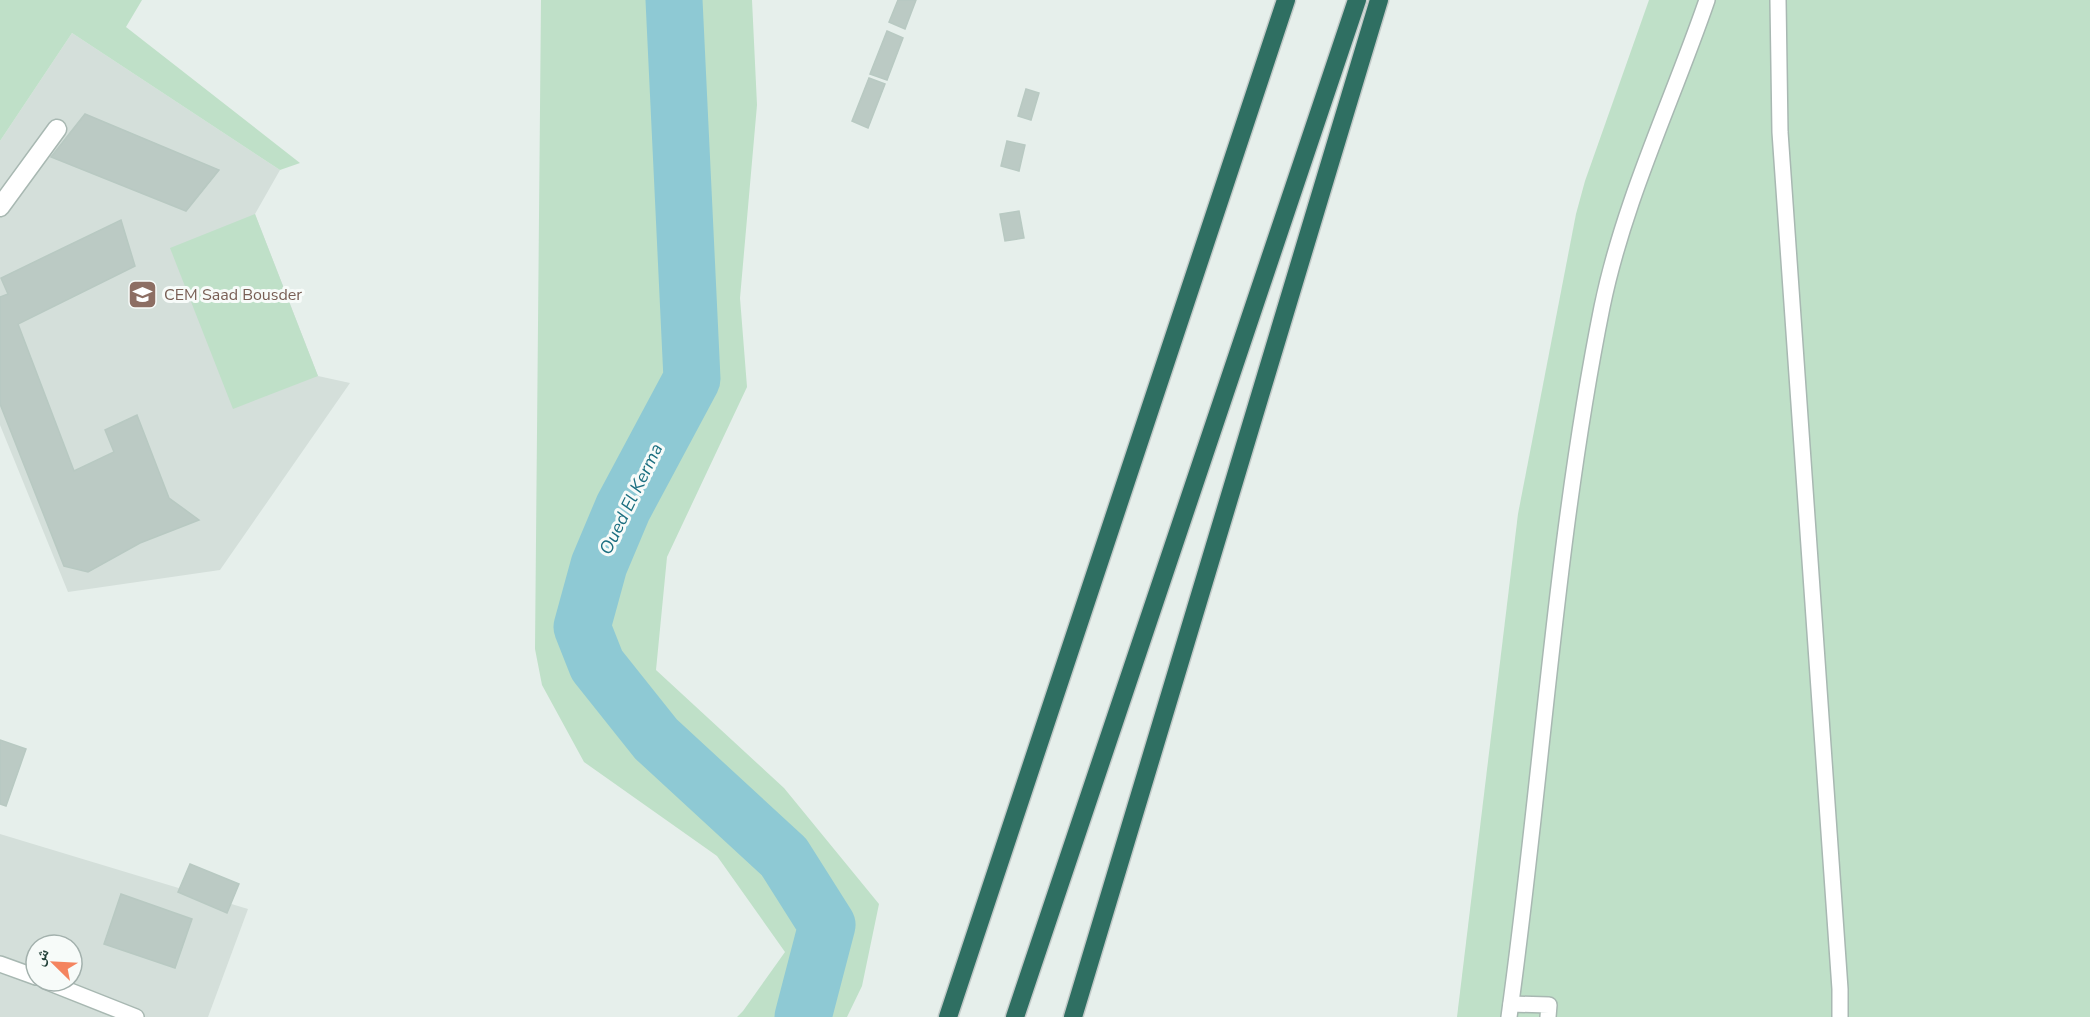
<svg xmlns="http://www.w3.org/2000/svg" width="2090" height="1017" font-family="'Nunito Sans','Noto Naskh Arabic',sans-serif">
<style>
.built{fill:#d4dfda;fill-rule:evenodd}
.green{fill:#bfe0c8}
.lines{fill:none;stroke-linecap:round;stroke-linejoin:round}
.river{stroke:#8ec9d4;stroke-width:57}
.building{fill:#bbcac4;stroke:#b8c9c2;stroke-width:1.5}
.service-casing{stroke:#a8b8b2;stroke-width:18}
.minor-casing{stroke:#a8b8b2;stroke-width:21}
.motorway-casing{stroke:#c2cac8;stroke-width:21}
.service{stroke:#fff;stroke-width:15}
.minor{stroke:#fff;stroke-width:18}
.motorway{stroke:#2f6f62;stroke-width:18}
.labels{text-anchor:middle;dominant-baseline:central;stroke-width:6;stroke-linejoin:round;paint-order:stroke}
.education-label{font-size:16px;fill:#785e54;stroke:#f7fbf9;text-anchor:start}
.water-label{font-size:18px;font-style:italic;fill:#1c6f80;stroke:#f7fbf9}
</style>
<rect width="100%" height="100%" fill="#e6efeb"/>
<!-- built -->
<g class="built">
<path d="M 72,33 L 280,170 L 255,214 L 318,376 L 350,383 L 220,570 L 68,592 L 0,425 L 0,141 Z"/>
<path d="M 0,834 L 248,909 L 208,1017 L 0,1017 ZM 36,945 L 72,945 L 72,981 L 36,981 Z"/>
</g>
<!-- green -->
<g class="green">
<path d="M 0,0 L 142,0 L 126,27 L 300,163 L 280,170 L 72,33 L 0,141 Z"/>
<path d="M 541,0 L 752,0 L 757,105 L 740,298 L 747,387 L 667,557 L 656,670 L 784,788 L 879,904 L 862,986 L 847,1017 L 737,1017 L 743,1011 L 785,952 L 717,856 L 584,762 L 542,685 L 535,649 Z"/>
<path d="M 1649,0 L 2090,0 L 2090,1017 L 1457,1017 L 1518,514 L 1576,214 L 1585,181 Z"/>
<path d="M 255,214 L 318,376 L 233,409 L 170,248 Z"/>
</g>
<g class="lines">
<!-- river -->
<path class="river" d="M 674,0 L 692,379 L 623,508 L 599,565 L 582,627 L 597,665 L 656,739 L 784,857 L 827,925 L 803,1017"/>
</g>
<!-- building -->
<g class="building">
<path d="M 898,0 L 916,0 L 905,29 L 889,22 Z"/>
<path d="M 887,31 L 903,38 L 887,80 L 870,74 Z"/>
<path d="M 869,78 L 885,84 L 868,128 L 852,121 Z"/>
<path d="M 1026,89 L 1039,93 L 1031,120 L 1018,116 Z"/>
<path d="M 85,114 L 219,170 L 186,211 L 51,157 Z"/>
<path d="M 1007,141 L 1025,145 L 1019,171 L 1001,166 Z"/>
<path d="M 1019,211 L 1024,238 L 1005,241 L 1000,214 Z"/>
<path d="M 121,220 L 135,266 L 18,324 L 74,471 L 114,452 L 105,430 L 137,415 L 169,498 L 199,520 L 140,543 L 88,572 L 64,566 L 0,404 L 0,297 L 8,294 L 1,278 Z"/>
<path d="M 0,740 L 26,749 L 6,806 L 0,804 Z"/>
<path d="M 190,864 L 239,884 L 227,913 L 178,892 Z"/>
<path d="M 121,894 L 192,919 L 175,968 L 104,944 Z"/>
</g>
<g class="lines">
<defs>
<g id="service">
<path d="M 1778,0 L 1780,132 L 1840,989 L 1840,1017"/>
<path d="M 0,964 L 36,977"/>
<path d="M 45,981 L 136,1017"/>
<path d="M 1511,1004 L 1549,1005 L 1548,1017"/>
<path d="M 1509,1017 C 1542,781 1555,541 1602,307 C 1624,200 1672,102 1707,0"/>
</g>
<path id="minor" d="M 0,207 L 57,129"/>
<g id="motorway">
<path d="M 948,1017 L 1286,0"/>
<path d="M 1015,1017 L 1357,0"/>
<path d="M 1073,1017 L 1379,0"/>
</g>
</defs>
<!-- service casing -->
<use href="#service" class="service-casing"/>
<!-- minor casing -->
<use href="#minor" class="minor-casing"/>
<!-- motorway casing -->
<use href="#motorway" class="motorway-casing"/>
<!-- service -->
<use href="#service" class="service"/>
<!-- minor -->
<use href="#minor" class="minor"/>
<!-- motorway -->
<use href="#motorway" class="motorway"/>
</g>
<!-- icons -->
<defs>
<symbol id="school-square" viewBox="-11 -11 22 22"><rect x="-9" y="-9" width="18" height="18" rx="4" fill="#8d6e63" stroke="#f7fbf9"/><path d="M0-5L7-2L0 1L-7-2ZM-4 1L0 2.5L4 1V4Q0 6-4 4Z" fill="#fff"/></symbol>
</defs>
<g fill-rule="evenodd">
<use href="#school-square" x="126" y="278" width="33" height="33"/>
</g>
<g class="labels">
<!-- education labels -->
<g class="education-label">
<text x="164" y="295">CEM Saad Bousder</text>
</g>
<!-- water labels -->
<g class="water-label">
<text transform="translate(631 499) rotate(-64)">Oued El Kerma</text>
</g>
</g>
<!-- north arrow -->
<g transform="translate(54 963) rotate(294)"><circle r="28" fill="#f7fbf9" stroke="#a3b1ad" stroke-width="1.5"/>
<path d="M0-4.5L10 22L0 15L-10 22Z" fill="#f4845f"/>
<text y="-9" font-size="16" font-weight="bold" text-anchor="middle" fill="#24423a">ش</text>
</g>
</svg>
